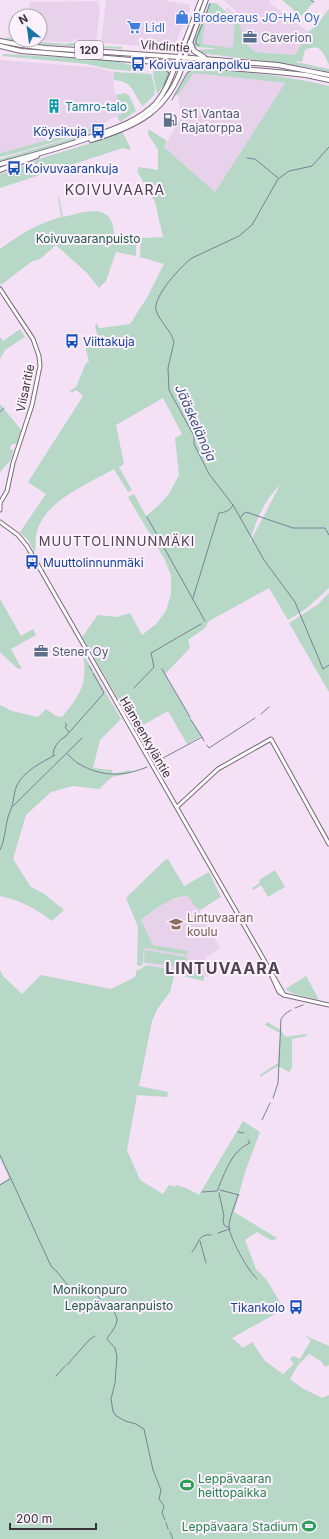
<svg xmlns="http://www.w3.org/2000/svg" width="329" height="1539" font-family="Inter,sans-serif">
<style>
.built{fill:#e8d1eb}
.green{fill:#b7d7c7;fill-rule:evenodd}
.lines{fill:none;stroke-linecap:round;stroke-linejoin:round}
.stream{stroke:#778295;stroke-width:1}
.tertiary-casing{stroke:#7a6a7b;stroke-width:5}
.secondary-casing{stroke:#7a6a7b;stroke-width:5.5}
.primary-casing{stroke:#7a6a7b;stroke-width:6}
.tertiary{stroke:#fff;stroke-width:3}
.secondary{stroke:#fff;stroke-width:3.5}
.primary{stroke:#fff;stroke-width:4}
.labels{text-anchor:middle;dominant-baseline:central;stroke-width:4;stroke-linejoin:round;paint-order:stroke}
.shield{fill:#fcf1fd;stroke:#746b74;stroke-width:1}
.shield-label{font-size:11px;font-weight:bold;fill:#39323a}
.shop-label{font-size:12px;fill:#366cbe;stroke:#fcf1fd;text-anchor:start}
.service-label{font-size:12px;fill:#4e5e75;stroke:#fcf1fd;text-anchor:start}
.street-label{font-size:12px;fill:#39323a;stroke:#fcf1fd}
.transit-label{font-size:12px;fill:#164399;stroke:#fcf1fd;text-anchor:start}
.culture-label{font-size:12px;fill:#0d838f;stroke:#fcf1fd;text-anchor:start}
.park-label{font-size:12px;fill:#215b44;stroke:#fcf1fd}
.education-label{font-size:12px;fill:#785e54;stroke:#fcf1fd;text-anchor:start}
.leisure-label{font-size:12px;fill:#27864d;stroke:#fcf1fd;text-anchor:start}
.water-label{font-size:13px;font-style:italic;fill:#335277;stroke:#fcf1fd}
.neighbourhood-label{font-size:13px;letter-spacing:1px;fill:#514252;stroke:#fcf1fd}
.quarter-label{font-size:14px;letter-spacing:1px;fill:#514252;stroke:#fcf1fd}
.district-label{font-size:16px;font-weight:bold;letter-spacing:1px;fill:#514252;stroke:#fcf1fd}
</style>
<rect width="100%" height="100%" fill="#f4e1f5"/>
<!-- built -->
<g class="built">
<path d="M 106,0 L 162,0 L 185,4 L 189,5 L 190,9 L 174,47 L 173,48 L 101,43 Z"/>
<path d="M 223,0 L 270,0 L 270,3 L 308,32 L 296,55 L 255,52 L 233,26 L 234,44 L 232,48 L 202,44 L 205,23 L 209,14 L 231,19 L 225,11 L 228,7 L 235,15 L 237,12 Z"/>
<path d="M 98,1 L 100,8 L 96,42 L 76,39 L 71,42 L 63,42 L 36,40 L 40,40 L 40,16 L 28,16 L 30,2 Z"/>
<path d="M 0,60 L 92,67 L 114,72 L 113,85 L 122,114 L 111,119 L 100,126 L 0,153 Z"/>
<path d="M 194,73 L 285,83 L 215,192 L 164,147 L 181,118 L 178,95 Z"/>
<path d="M 184,896 L 188,896 L 195,907 L 200,910 L 202,917 L 220,948 L 205,958 L 214,974 L 208,977 L 142,963 L 144,948 L 187,955 L 188,951 L 153,945 L 141,920 L 167,902 Z"/>
</g>
<!-- green -->
<g class="green">
<path d="M 282,0 L 311,0 L 314,2 L 301,16 Z"/>
<path d="M 209,3 L 216,3 L 225,11 L 231,19 L 226,22 L 222,16 L 209,14 L 205,23 L 202,44 L 232,48 C 236,40 231,30 236,22 L 239,23 L 246,43 L 255,52 L 295,55 L 308,32 L 315,27 L 329,9 L 329,65 C 323,52 321,43 305,50 L 302,62 L 297,61 L 296,62 L 329,69 L 329,72 L 307,67 L 201,53 L 195,50 L 214,49 L 215,48 L 194,47 L 194,41 Z"/>
<path d="M 7,37 L 16,40 L 65,44 L 80,42 L 102,46 L 122,47 L 122,49 L 33,44 L 7,40 Z"/>
<path d="M 3,54 L 111,60 L 131,65 L 131,71 L 109,69 L 87,64 L 3,56 Z"/>
<path d="M 154,66 L 159,66 L 160,69 L 169,71 L 165,84 L 157,94 L 153,74 Z"/>
<path d="M 206,69 C 247,72 289,76 329,86 L 329,588 L 307,608 L 288,620 L 269,588 L 209,621 L 205,628 L 188,640 L 190,648 L 165,674 L 201,736 L 187,744 L 168,711 L 136,729 L 82,637 L 98,615 L 117,617 L 130,613 L 142,635 L 156,624 L 166,611 L 171,594 L 171,576 L 165,560 L 128,497 L 134,494 L 146,516 L 159,505 L 169,494 L 179,475 L 175,438 L 182,434 L 163,398 L 116,425 L 124,464 L 119,467 L 132,490 L 128,492 L 114,469 C 88,484 41,502 36,536 C 35,541 36,547 35,552 L 34,552 L 29,541 L 20,532 L 46,494 L 28,482 L 83,396 L 76,390 L 71,393 L 70,391 L 76,387 L 86,363 L 89,362 L 85,346 L 95,348 L 99,343 L 95,326 L 97,323 L 98,327 L 101,328 L 130,324 L 148,296 L 164,264 L 140,257 L 141,238 L 163,237 L 155,202 L 137,171 L 139,167 L 158,170 L 158,150 L 148,134 L 148,131 L 150,130 L 167,141 L 164,147 L 215,192 L 285,83 L 194,73 L 178,95 L 175,96 L 188,71 ZM 280,485 L 249,544 C 255,523 264,500 280,485 Z"/>
<path d="M 114,72 L 151,74 L 155,88 L 154,95 L 143,106 C 131,92 135,82 114,80 Z"/>
<path d="M 124,93 L 129,95 L 136,111 L 120,122 L 117,116 L 122,114 L 116,95 Z"/>
<path d="M 100,126 L 99,129 L 24,151 L 0,157 L 0,153 L 4,152 Z"/>
<path d="M 96,131 L 97,133 L 95,134 L 35,153 L 0,161 L 0,159 Z"/>
<path d="M 122,131 L 131,149 L 129,150 L 123,148 L 0,188 L 0,174 L 11,171 L 39,159 L 88,144 Z"/>
<path d="M 58,197 L 59,197 L 63,217 C 78,214 105,203 112,223 C 114,228 114,234 115,239 L 136,238 L 136,256 L 116,252 L 106,281 L 99,288 L 86,272 L 56,245 L 40,259 L 31,262 L 1,285 L 0,282 L 0,249 C 23,233 34,225 61,217 Z"/>
<path d="M 20,329 L 25,337 L 5,350 L 0,359 L 0,337 L 3,341 Z"/>
<path d="M 0,404 L 22,431 L 18,442 C 15,445 11,442 10,449 L 13,450 C 12,465 5,463 0,473 Z"/>
<path d="M 329,593 L 329,692 L 289,623 L 317,605 Z"/>
<path d="M 0,599 L 21,636 L 33,629 L 36,635 L 11,649 L 22,669 L 17,668 L 0,652 Z"/>
<path d="M 83,654 L 121,719 L 100,740 L 93,768 L 112,770 L 113,774 L 130,770 L 131,773 L 112,777 L 99,789 L 73,786 L 51,792 L 26,815 L 13,859 L 30,886 L 44,894 L 64,910 L 52,921 C 36,909 20,900 0,896 L 0,705 L 12,711 L 38,717 L 46,709 L 56,716 L 62,717 C 81,694 88,683 83,654 Z"/>
<path d="M 168,859 L 184,886 L 209,872 L 221,897 L 200,910 L 195,907 L 188,896 C 171,896 155,910 141,920 L 153,945 L 188,951 L 187,955 L 144,948 L 142,966 L 137,965 L 138,927 L 126,898 L 165,860 Z"/>
<path d="M 275,870 L 285,887 L 268,897 L 261,885 L 253,890 L 252,888 L 260,883 L 259,880 Z"/>
<path d="M 145,950 L 187,957 L 186,968 L 144,962 Z"/>
<path d="M 146,965 L 199,974 L 204,976 L 204,981 L 178,975 L 174,976 L 170,992 L 158,1008 L 152,1021 L 139,1086 L 168,1092 L 167,1097 L 137,1095 L 127,1150 L 140,1180 L 163,1194 L 169,1185 L 175,1187 L 176,1185 L 186,1188 L 199,1195 L 243,1121 L 260,1132 L 245,1172 L 234,1212 L 277,1238 L 272,1241 L 257,1232 L 245,1240 L 256,1269 L 266,1279 L 284,1309 L 232,1338 L 243,1348 L 252,1342 L 265,1361 L 283,1374 L 294,1364 L 290,1359 L 293,1356 L 300,1359 L 311,1340 L 306,1337 L 306,1336 L 329,1346 L 329,1365 L 325,1367 L 321,1361 L 309,1354 L 298,1365 L 290,1379 L 302,1388 L 322,1398 L 329,1395 L 329,1539 L 0,1539 L 0,1184 L 9,1178 L 0,1158 L 0,970 L 4,977 L 22,994 L 41,975 L 111,989 L 135,977 L 137,969 L 139,970 Z"/>
<path d="M 306,976 L 319,1000 L 294,994 L 285,989 Z"/>
<path d="M 267,1022 L 281,1030 L 285,1037 L 306,1034 L 307,1036 L 292,1039 L 292,1068 L 289,1072 L 278,1066 L 260,1077 L 260,1075 L 278,1063 L 280,1033 L 265,1025 Z"/>
</g>
<g class="lines">
<!-- stream -->
<g class="stream">
<path d="M 311,0 L 314,2"/>
<path d="M 199,45 L 196,44 L 196,40 L 210,4"/>
<path d="M 164,85 L 169,73 L 166,71"/>
<path d="M 172,100 L 187,73 L 193,69"/>
<path d="M 329,147 L 312,166 L 289,171 L 278,179 L 252,225 L 239,236 L 192,258 C 182,265 153,296 156,310 C 159,321 171,330 174,342 L 168,368 L 169,390 L 194,436 L 194,444 L 209,474 L 233,505 L 264,560 L 295,602 L 323,669 L 329,665"/>
<path d="M 247,158 L 255,159 L 278,178"/>
<path d="M 0,412 L 4,408"/>
<path d="M 147,517 L 205,621"/>
<path d="M 241,517 L 243,514 L 246,512 L 293,528 L 325,528 L 329,535"/>
<path d="M 193,598 L 219,513 C 226,512 230,511 233,505"/>
<path d="M 89,666 L 92,671"/>
<path d="M 162,669 L 190,717"/>
<path d="M 134,688 L 154,667 L 151,653 L 201,624"/>
<path d="M 261,714 L 269,707"/>
<path d="M 191,720 L 202,737"/>
<path d="M 65,723 L 67,725 L 65,727 L 69,732"/>
<path d="M 207,745 L 209,748 L 255,718"/>
<path d="M 67,754 C 71,757 74,761 79,764 C 102,777 123,777 147,767"/>
<path d="M 53,756 C 53,747 58,741 66,736 L 104,693 L 93,673"/>
<path d="M 154,763 L 202,737 L 204,741"/>
<path d="M 13,806 L 82,738"/>
<path d="M 0,850 C 5,839 5,829 8,817 C 9,813 11,810 12,806 C 14,799 14,791 17,785 C 25,770 41,763 55,755"/>
<path d="M 295,1008 L 303,1005"/>
<path d="M 273,1098 L 278,1083 L 281,1019 L 285,1014 L 291,1010"/>
<path d="M 262,1120 L 270,1103"/>
<path d="M 238,1132 L 244,1133"/>
<path d="M 0,1155 L 51,1266 C 62,1275 67,1289 81,1295 L 89,1290 L 93,1290 L 100,1299 L 102,1305 L 110,1304 C 111,1309 116,1313 117,1319 C 117,1327 110,1333 107,1339 L 115,1348 L 117,1356 L 115,1383 L 111,1399 L 113,1411 L 115,1415 L 125,1421 L 136,1424 L 144,1429 L 153,1470 L 161,1490 L 159,1499 L 164,1506 L 162,1513 L 165,1520"/>
<path d="M 0,1185 L 10,1179"/>
<path d="M 220,1190 L 239,1195"/>
<path d="M 202,1192 L 217,1191 C 225,1173 231,1151 250,1143 L 248,1140"/>
<path d="M 219,1193 L 224,1216 L 223,1221 L 224,1225 L 229,1228"/>
<path d="M 238,1195 C 236,1203 229,1218 229,1226 C 229,1237 248,1271 257,1279"/>
<path d="M 218,1233 L 230,1229"/>
<path d="M 200,1241 L 206,1263"/>
<path d="M 192,1252 C 199,1244 198,1233 211,1235"/>
<path d="M 67,1365 L 89,1340 L 95,1336"/>
<path d="M 56,1376 L 65,1366"/>
<path d="M 166,1523 L 168,1529"/>
<path d="M 170,1532 L 173,1539"/>
</g>
<defs>
<g id="tertiary">
<path d="M 0,289 L 33,339 L 39,356 L 40,366 L 32,405 L 13,463 L 7,491 L 0,503 L 0,510"/>
<path d="M 0,522 L 18,535 L 27,546 L 284,995"/>
<path d="M 177,807 L 218,769 L 271,739 L 329,844"/>
<path d="M 270,972 L 279,992 L 284,995 L 329,1005"/>
</g>
<g id="secondary">
<path d="M 179,57 L 201,0"/>
<path d="M 185,57 L 206,0"/>
</g>
<g id="primary">
<path d="M 0,41 L 21,45 L 46,48 L 179,57 L 278,65 L 329,75"/>
<path d="M 190,42 L 194,51 L 204,57"/>
<path d="M 0,46 L 21,51 L 47,53 L 277,72 L 306,75 L 329,80"/>
<path d="M 91,140 C 138,126 169,111 184,61"/>
<path d="M 0,164 C 31,156 61,148 91,137 C 114,129 139,121 156,103 C 168,89 172,73 179,57"/>
<path d="M 0,170 L 37,156"/>
</g>
</defs>
<!-- tertiary casing -->
<use href="#tertiary" class="tertiary-casing"/>
<!-- secondary casing -->
<use href="#secondary" class="secondary-casing"/>
<!-- primary casing -->
<use href="#primary" class="primary-casing"/>
<!-- tertiary -->
<use href="#tertiary" class="tertiary"/>
<!-- secondary -->
<use href="#secondary" class="secondary"/>
<!-- primary -->
<use href="#primary" class="primary"/>
</g>
<!-- icons -->
<defs>
<symbol id="shop-bare" viewBox="-9 -9 18 18"><path d="M-5-2.5h2.3a2.7 3.5 0 0 1 5.4 0H5L5.5 6h-11ZM-1.5-2.5h3a1.5 2.3 0 0 0-3 0Z" fill="#3f7fe0" stroke="#fcf1fd" stroke-width="2.5" paint-order="stroke"/></symbol>
<symbol id="supermarket-bare" viewBox="-9 -9 18 18"><path d="M-6-5.5h2.5l.6 2H6L4.5 2H-2.5L-4.4-4H-6ZM-1.5 3.2a1.3 1.3 0 1 0 .1 0ZM3 3.2a1.3 1.3 0 1 0 .1 0Z" fill="#3f7fe0" stroke="#fcf1fd" stroke-width="2.5" paint-order="stroke"/></symbol>
<symbol id="office-bare" viewBox="-9 -9 18 18"><path d="M-6-3h4V-5.5h4V-3h4V5H-6ZM-1-4.5V-3h2v-1.5ZM-6 0V1H6V0Z" fill="#5c6f8a" stroke="#fcf1fd" stroke-width="2.5" paint-order="stroke"/></symbol>
<symbol id="bus-bare" viewBox="-9 -9 18 18"><path d="M-5-6H5V4H4V6H2V4H-2V6H-4V4H-5ZM-3.5-4V0h7V-4ZM-3.5 1.2v1.5H-2V1.2ZM2 1.2v1.5H3.5V1.2Z" fill="#1a4fb4" stroke="#fcf1fd" stroke-width="2.5" paint-order="stroke"/></symbol>
<symbol id="building-bare" viewBox="-9 -9 18 18"><path d="M-4-6H4V6H1V3H-1V6H-4ZM-2.5-4.3h1.7v1.8h-1.7ZM.8-4.3h1.7v1.8H.8ZM-2.5-1h1.7V.8h-1.7ZM.8-1h1.7V.8H.8Z" fill="#0f9aa8" stroke="#fcf1fd" stroke-width="2.5" paint-order="stroke"/></symbol>
<symbol id="fuel-bare" viewBox="-9 -9 18 18"><path d="M-5.5-6h7V0h2V4h1.3V-2.5L3-4.5l.8-.8L6-3V5H2.5V1h-1V6h-7ZM-4.2-4.7v3.2H.2V-4.7Z" fill="#5c6f8a" stroke="#fcf1fd" stroke-width="2.5" paint-order="stroke"/></symbol>
<symbol id="school-bare" viewBox="-9 -9 18 18"><path d="M0-5L7-2L0 1L-7-2ZM-4 1L0 2.5L4 1V4Q0 6-4 4Z" fill="#8d6e63" stroke="#fcf1fd" stroke-width="2.5" paint-order="stroke"/></symbol>
<symbol id="stadium-bare" viewBox="-9 -9 18 18"><path d="M0-5a6.5 5 0 1 0 0 10a6.5 5 0 1 0 0-10ZM-3.5-1.8h7v3.6h-7Z" fill="#2e9e5b" stroke="#fcf1fd" stroke-width="2.5" paint-order="stroke"/></symbol>
</defs>
<g fill-rule="evenodd">
<use href="#shop-bare" x="172" y="7" width="20" height="20"/>
<use href="#supermarket-bare" x="124" y="17" width="20" height="20"/>
<use href="#office-bare" x="240" y="27" width="20" height="20"/>
<use href="#bus-bare" x="128" y="54" width="20" height="20"/>
<use href="#building-bare" x="44" y="96" width="20" height="20"/>
<use href="#fuel-bare" x="160" y="110" width="20" height="20"/>
<use href="#bus-bare" x="88" y="121" width="20" height="20"/>
<use href="#bus-bare" x="4" y="158" width="20" height="20"/>
<use href="#bus-bare" x="62" y="331" width="20" height="20"/>
<use href="#bus-bare" x="22" y="552" width="20" height="20"/>
<use href="#office-bare" x="31" y="641" width="20" height="20"/>
<use href="#school-bare" x="166" y="914" width="20" height="20"/>
<use href="#bus-bare" x="286" y="1297" width="20" height="20"/>
<use href="#stadium-bare" x="177" y="1475" width="20" height="20"/>
<use href="#stadium-bare" x="299" y="1516" width="20" height="20"/>
</g>
<g class="labels">
<!-- shield labels -->
<rect class="shield" x="75" y="41" width="28" height="18" rx="3"/>
<g class="shield-label">
<text x="89" y="50">120</text>
</g>
<!-- shop labels -->
<g class="shop-label">
<text x="193" y="17">Brodeeraus JO-HA Oy</text>
<text x="145" y="27">Lidl</text>
</g>
<!-- service labels -->
<g class="service-label">
<text x="261" y="37">Caverion</text>
<text x="181" y="113">St1 Vantaa<tspan x="181" dy="14">Rajatorppa</tspan></text>
<text x="52" y="651">Stener Oy</text>
</g>
<!-- street labels -->
<g class="street-label">
<text transform="translate(165 46) rotate(4)">Vihdintie</text>
<text transform="translate(25 388) rotate(-78)">Viisaritie</text>
<text transform="translate(146 737) rotate(60)">Hämeenkyläntie</text>
</g>
<!-- transit labels -->
<g class="transit-label">
<text x="149" y="64">Koivuvaaranpolku</text>
<text x="87" y="131" text-anchor="end">Köysikuja</text>
<text x="25" y="168">Koivuvaarankuja</text>
<text x="83" y="341">Viittakuja</text>
<text x="43" y="562">Muuttolinnunmäki</text>
<text x="285" y="1307" text-anchor="end">Tikankolo</text>
</g>
<!-- culture labels -->
<g class="culture-label">
<text x="65" y="106">Tamro-talo</text>
</g>
<!-- park labels -->
<g class="park-label">
<text x="88" y="238">Koivuvaaranpuisto</text>
<text x="90" y="1289">Monikonpuro</text>
<text x="119" y="1305">Leppävaaranpuisto</text>
</g>
<!-- education labels -->
<g class="education-label">
<text x="187" y="917">Lintuvaaran<tspan x="187" dy="14">koulu</tspan></text>
</g>
<!-- leisure labels -->
<g class="leisure-label">
<text x="198" y="1478">Leppävaaran<tspan x="198" dy="14">heittopaikka</tspan></text>
<text x="298" y="1526" text-anchor="end">Leppävaara Stadium</text>
</g>
<!-- water labels -->
<g class="water-label">
<text transform="translate(196 423) rotate(66)">Jääskelänoja</text>
</g>
<!-- neighbourhood labels -->
<g class="neighbourhood-label">
<text x="117" y="541">MUUTTOLINNUNMÄKI</text>
</g>
<!-- quarter labels -->
<g class="quarter-label">
<text x="115" y="189">KOIVUVAARA</text>
</g>
<!-- district labels -->
<g class="district-label">
<text x="223" y="968">LINTUVAARA</text>
</g>
</g>
<!-- north arrow -->
<g transform="translate(28 28) rotate(331)"><circle r="19" fill="#fcf1fd" stroke="#aea5af"/>
<path d="M0-3L7 15L0 10L-7 15Z" fill="#1874a2"/>
<text y="-6" font-size="11" font-weight="bold" text-anchor="middle" fill="#39323a">N</text>
</g>
<!-- scale -->
<path d="M10 1523v6h86v-6" fill="none" stroke="#39323a" stroke-width="2"/>
<text x="16" y="1523" font-size="12" fill="#39323a" stroke="#fcf1fd" stroke-width="3" paint-order="stroke">200 m</text>
</svg>
